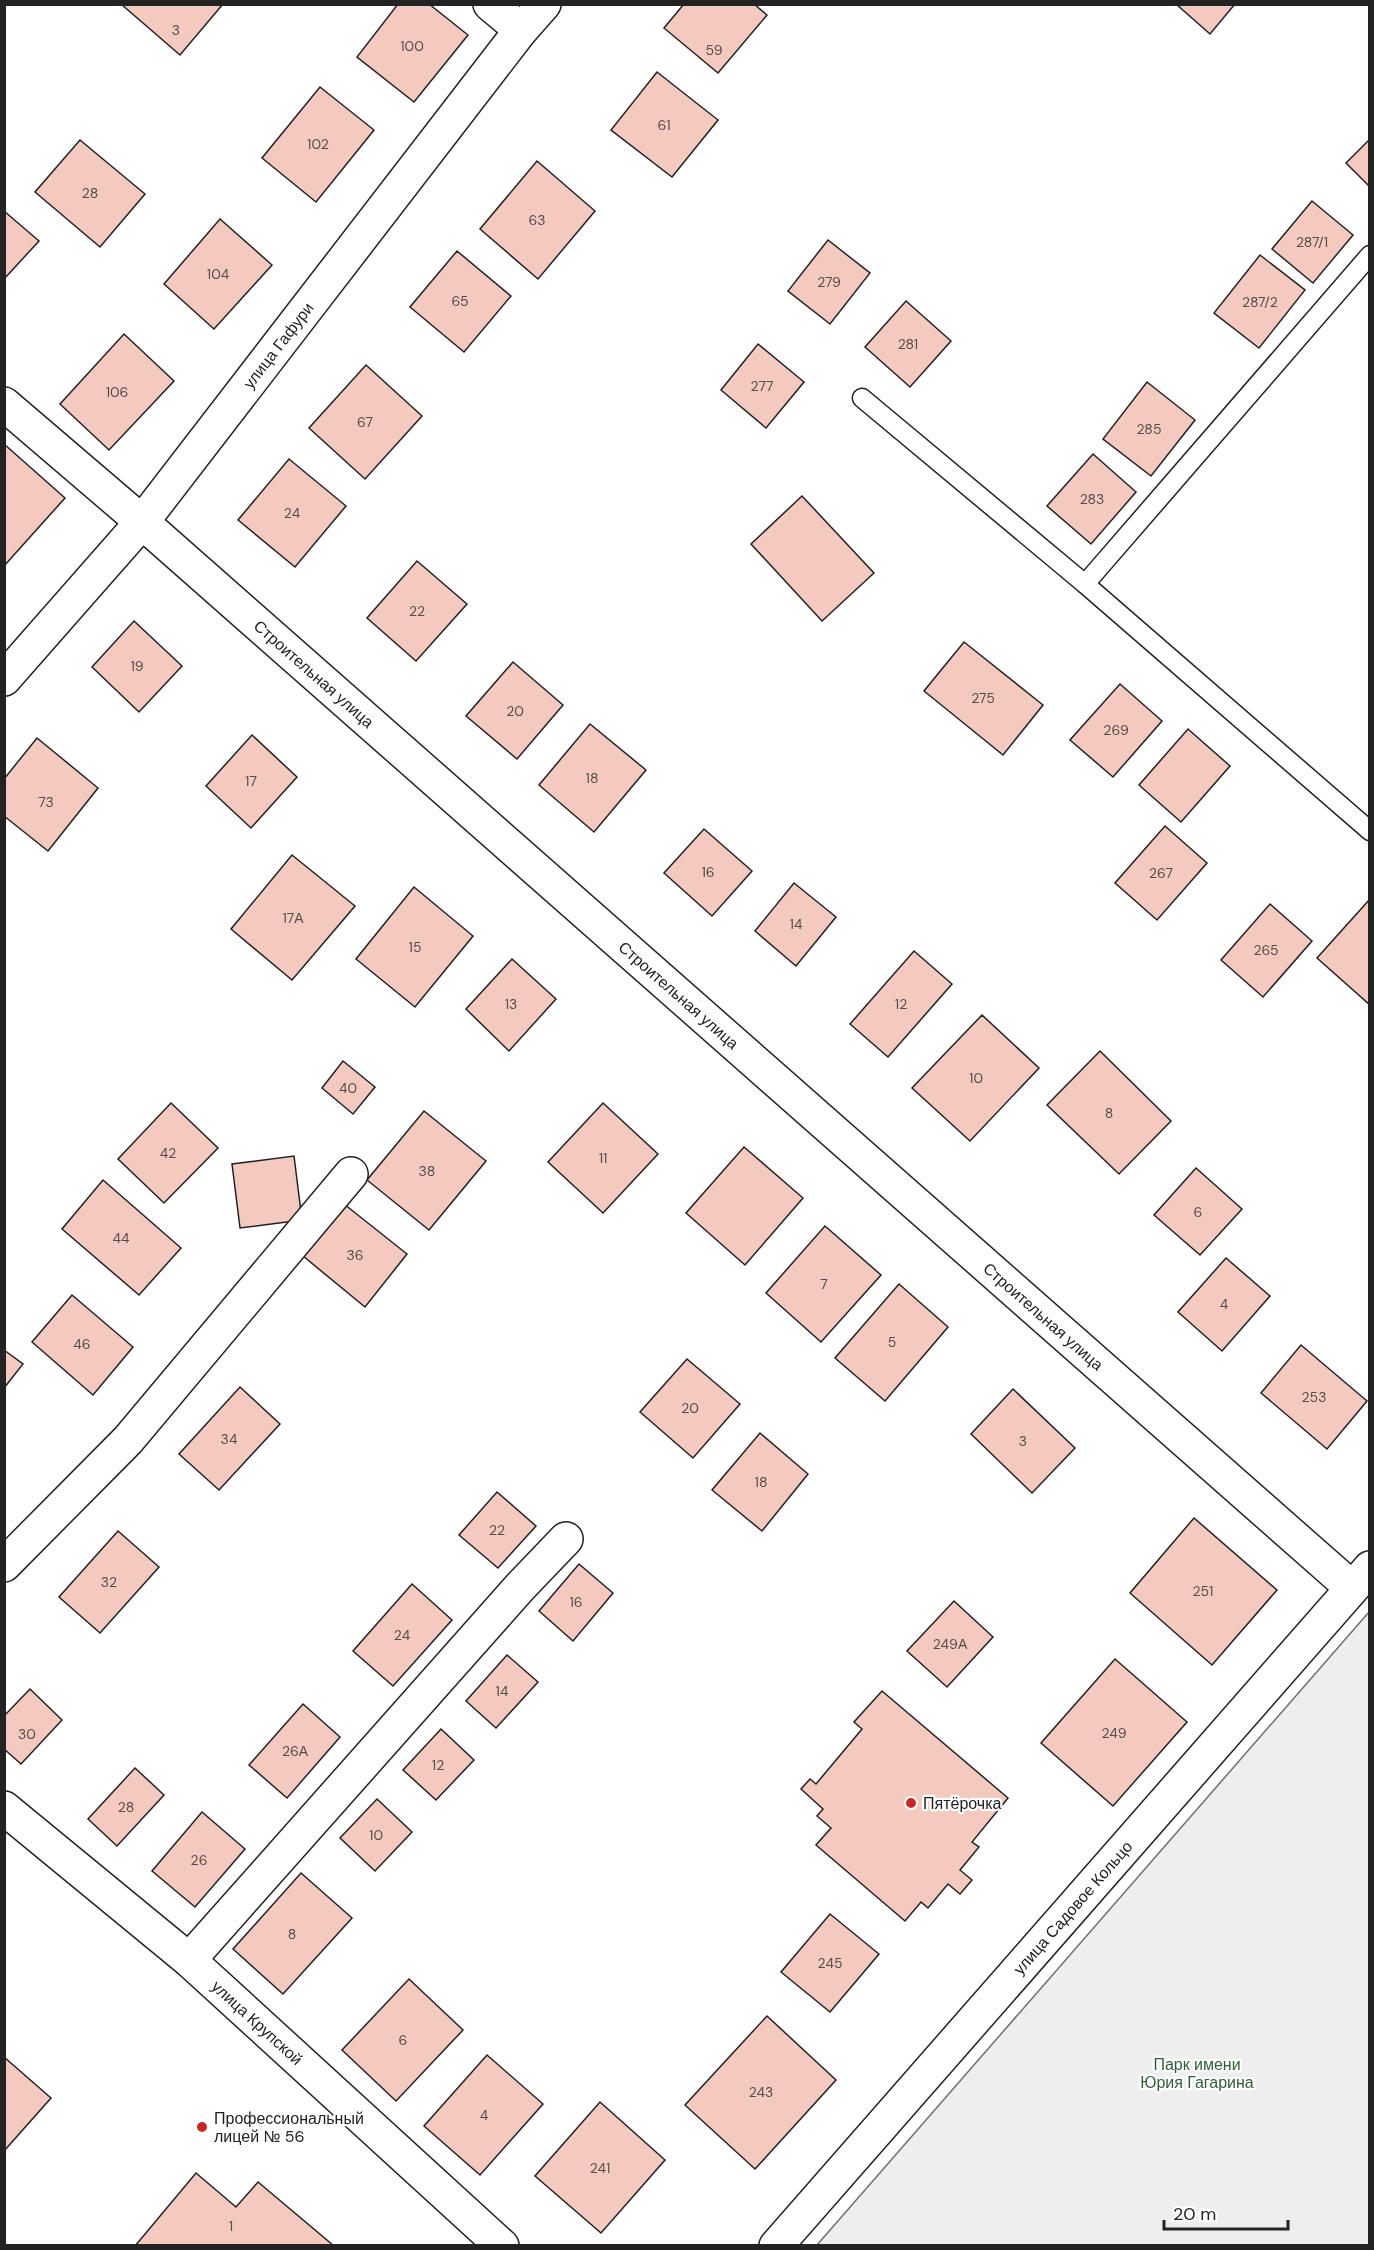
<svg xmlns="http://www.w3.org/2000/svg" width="1374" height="2250" font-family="'DM Sans',sans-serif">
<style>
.green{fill:#eee;stroke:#6f6f6f;stroke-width:1.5}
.building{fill:#f3c9c0;stroke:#222;stroke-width:1.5}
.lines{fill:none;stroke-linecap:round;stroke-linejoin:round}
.service-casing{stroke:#222;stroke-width:21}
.minor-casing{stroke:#222;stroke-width:36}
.tertiary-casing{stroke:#222;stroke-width:36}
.secondary-casing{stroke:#222;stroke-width:36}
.service{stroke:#fff;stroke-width:18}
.minor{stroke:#fff;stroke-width:33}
.tertiary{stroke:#fff;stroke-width:33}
.secondary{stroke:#fff;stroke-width:33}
.poi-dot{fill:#c62828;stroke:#fff;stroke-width:2}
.labels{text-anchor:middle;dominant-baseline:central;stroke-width:4.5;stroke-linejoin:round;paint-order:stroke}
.number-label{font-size:14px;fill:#564c4a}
.street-label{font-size:16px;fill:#222;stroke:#fff}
.poi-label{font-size:16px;fill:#222;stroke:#fff;text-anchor:start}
.park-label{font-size:16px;fill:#2f5e38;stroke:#fff}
</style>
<rect width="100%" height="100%" fill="#fff"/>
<!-- green -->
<path class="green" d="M 1369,1612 L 1369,2245 L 817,2245 Z"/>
<!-- building -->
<g class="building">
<path d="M 121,4 L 223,4 L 180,55 Z"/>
<path d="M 398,4 L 429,4 L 468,35 L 414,102 L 357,57 Z"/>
<path d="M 684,4 L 754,4 L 767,15 L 718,73 L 664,28 Z"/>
<path d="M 1176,4 L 1235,4 L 1210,34 Z"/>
<path d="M 657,72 L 718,120 L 672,177 L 611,130 Z"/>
<path d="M 320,87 L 374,130 L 316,202 L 262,158 Z"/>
<path d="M 1370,139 L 1370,187 L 1346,163 Z"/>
<path d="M 80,140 L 145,194 L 100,247 L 35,192 Z"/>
<path d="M 537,161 L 595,211 L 538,279 L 480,229 Z"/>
<path d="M 1312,201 L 1353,235 L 1313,283 L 1272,249 Z"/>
<path d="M 4,211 L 39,241 L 4,279 Z"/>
<path d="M 220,219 L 272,265 L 214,329 L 164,284 Z"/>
<path d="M 828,240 L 870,273 L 830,324 L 788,291 Z"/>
<path d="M 457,251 L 511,296 L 464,352 L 410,307 Z"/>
<path d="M 1260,255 L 1305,290 L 1259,348 L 1214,313 Z"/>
<path d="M 906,301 L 951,341 L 910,387 L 865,347 Z"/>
<path d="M 124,334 L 174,381 L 109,450 L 60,404 Z"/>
<path d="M 758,344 L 804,382 L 766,428 L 721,390 Z"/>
<path d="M 366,365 L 422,416 L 365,479 L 309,428 Z"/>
<path d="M 1147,382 L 1195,420 L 1151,476 L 1103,439 Z"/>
<path d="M 4,444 L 65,498 L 4,566 Z"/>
<path d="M 1093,454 L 1136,492 L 1091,544 L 1047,506 Z"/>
<path d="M 289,459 L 346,506 L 295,567 L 238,520 Z"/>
<path d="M 802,496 L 874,573 L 822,621 L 751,544 Z"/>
<path d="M 417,561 L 467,604 L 416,661 L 367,618 Z"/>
<path d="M 134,621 L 182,666 L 139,712 L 92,667 Z"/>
<path d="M 964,642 L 1043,705 L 1003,755 L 924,691 Z"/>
<path d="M 513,662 L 563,705 L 517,759 L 466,716 Z"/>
<path d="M 1120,684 L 1162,721 L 1113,777 L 1070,740 Z"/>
<path d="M 590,724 L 646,770 L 594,832 L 539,785 Z"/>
<path d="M 1188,729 L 1230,766 L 1181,822 L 1139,785 Z"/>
<path d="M 252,735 L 297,777 L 251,828 L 206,786 Z"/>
<path d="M 37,738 L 98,788 L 48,851 L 4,816 L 4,779 Z"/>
<path d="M 1165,826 L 1207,863 L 1157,920 L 1115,883 Z"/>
<path d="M 704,829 L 752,871 L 712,916 L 664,873 Z"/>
<path d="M 292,855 L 355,906 L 292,980 L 231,929 Z"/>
<path d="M 794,883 L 836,917 L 796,966 L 755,931 Z"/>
<path d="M 414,887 L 473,936 L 415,1007 L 356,959 Z"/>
<path d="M 1370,899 L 1370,1005 L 1317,958 Z"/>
<path d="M 1270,904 L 1312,941 L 1263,997 L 1221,960 Z"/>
<path d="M 914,951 L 952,984 L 888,1057 L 850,1024 Z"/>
<path d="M 512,959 L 556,999 L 509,1051 L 466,1009 Z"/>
<path d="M 982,1015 L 1039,1068 L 970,1141 L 912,1088 Z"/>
<path d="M 1100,1051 L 1171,1121 L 1119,1174 L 1047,1105 Z"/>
<path d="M 343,1061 L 375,1087 L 353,1114 L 322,1088 Z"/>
<path d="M 171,1103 L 218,1148 L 164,1203 L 118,1159 Z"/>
<path d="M 603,1103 L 658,1154 L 603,1213 L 548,1162 Z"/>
<path d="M 424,1111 L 486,1161 L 429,1230 L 367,1180 Z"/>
<path d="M 744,1147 L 803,1198 L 745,1265 L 686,1213 Z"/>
<path d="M 294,1156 L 302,1220 L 240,1228 L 232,1164 Z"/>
<path d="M 1196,1168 L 1242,1209 L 1200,1255 L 1154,1215 Z"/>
<path d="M 103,1180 L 181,1248 L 139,1295 L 62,1229 Z"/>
<path d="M 344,1204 L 407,1254 L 365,1307 L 303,1256 Z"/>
<path d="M 825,1226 L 881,1275 L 821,1342 L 766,1293 Z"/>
<path d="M 1226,1258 L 1270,1296 L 1222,1351 L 1178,1312 Z"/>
<path d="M 899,1284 L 948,1327 L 885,1401 L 835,1358 Z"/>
<path d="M 72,1295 L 133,1347 L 93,1395 L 32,1342 Z"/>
<path d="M 1301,1345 L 1367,1401 L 1327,1449 L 1261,1393 Z"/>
<path d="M 4,1350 L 23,1364 L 4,1388 Z"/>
<path d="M 687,1359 L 740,1404 L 693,1458 L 640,1412 Z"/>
<path d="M 240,1387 L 280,1424 L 219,1490 L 179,1454 Z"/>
<path d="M 1013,1389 L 1075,1448 L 1032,1493 L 971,1434 Z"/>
<path d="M 760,1433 L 808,1474 L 762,1531 L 712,1490 Z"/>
<path d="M 497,1492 L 536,1526 L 498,1568 L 459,1535 Z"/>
<path d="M 1194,1518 L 1277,1590 L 1212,1665 L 1130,1593 Z"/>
<path d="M 118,1531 L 159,1567 L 100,1633 L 59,1597 Z"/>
<path d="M 579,1564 L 613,1593 L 573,1641 L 539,1611 Z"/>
<path d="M 412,1584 L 452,1620 L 393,1686 L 353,1651 Z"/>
<path d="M 954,1601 L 993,1637 L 947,1687 L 907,1651 Z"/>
<path d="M 507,1655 L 538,1682 L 496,1728 L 466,1701 Z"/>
<path d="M 1115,1659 L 1187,1722 L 1113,1806 L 1041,1743 Z"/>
<path d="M 30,1689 L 62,1720 L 21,1764 L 4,1749 L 4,1716 Z"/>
<path d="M 882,1691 L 1008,1798 L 972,1842 L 979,1847 L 960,1870 L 972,1880 L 960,1894 L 948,1884 L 928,1908 L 921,1902 L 905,1921 L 816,1845 L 831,1828 L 817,1816 L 823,1809 L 801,1789 L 810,1779 L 816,1784 L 862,1729 L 854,1722 Z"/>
<path d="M 303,1704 L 340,1737 L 287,1798 L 249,1765 Z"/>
<path d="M 441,1729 L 474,1760 L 436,1800 L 403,1770 Z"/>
<path d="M 135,1768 L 164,1795 L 117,1846 L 88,1819 Z"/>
<path d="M 377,1799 L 412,1832 L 375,1871 L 340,1838 Z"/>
<path d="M 202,1812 L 245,1849 L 195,1907 L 152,1871 Z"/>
<path d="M 301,1873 L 352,1918 L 283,1994 L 233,1949 Z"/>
<path d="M 830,1914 L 879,1954 L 830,2012 L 781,1972 Z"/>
<path d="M 409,1979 L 463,2030 L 396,2101 L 342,2050 Z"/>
<path d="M 767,2016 L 836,2080 L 755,2169 L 685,2105 Z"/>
<path d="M 487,2055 L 543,2104 L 480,2175 L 424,2126 Z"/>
<path d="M 4,2057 L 51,2098 L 4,2151 Z"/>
<path d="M 600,2102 L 665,2160 L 601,2233 L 535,2176 Z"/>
<path d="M 196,2173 L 236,2207 L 258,2182 L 334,2246 L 135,2246 Z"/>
</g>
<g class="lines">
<defs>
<g id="service">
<path d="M 1370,255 L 1085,584 L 1370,831"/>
<path d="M 862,398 L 1085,584"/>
</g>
<g id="minor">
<path d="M 490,4 L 521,30"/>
<path id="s1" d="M 4,404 L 142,522 L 1352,1588"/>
<path id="s2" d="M 4,679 L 142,522 L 521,30 L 544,4"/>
<path d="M 4,1565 L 128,1440 L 351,1174"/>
<path d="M 189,1960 L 520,1587 L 566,1539"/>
</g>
<g id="tertiary">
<path id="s3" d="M 4,1808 L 189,1960 L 502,2246"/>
</g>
<g id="secondary">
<path id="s4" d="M 776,2246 L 1370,1568"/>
</g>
</defs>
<!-- service casing -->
<use href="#service" class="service-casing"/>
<!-- minor casing -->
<use href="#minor" class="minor-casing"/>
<!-- tertiary casing -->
<use href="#tertiary" class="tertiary-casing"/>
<!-- secondary casing -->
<use href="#secondary" class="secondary-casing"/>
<!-- service -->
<use href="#service" class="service"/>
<!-- minor -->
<use href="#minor" class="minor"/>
<!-- tertiary -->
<use href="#tertiary" class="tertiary"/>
<!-- secondary -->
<use href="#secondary" class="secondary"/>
</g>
<!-- markers -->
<g class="poi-dot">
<circle cx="911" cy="1803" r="6"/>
<circle cx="202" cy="2127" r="6"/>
</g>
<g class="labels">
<!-- number labels -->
<g class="number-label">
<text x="176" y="30">3</text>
<text x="412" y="46">100</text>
<text x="714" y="50">59</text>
<text x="664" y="125">61</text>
<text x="318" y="144">102</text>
<text x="90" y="193">28</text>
<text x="537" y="220">63</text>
<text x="1312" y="242">287/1</text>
<text x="218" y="274">104</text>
<text x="829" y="282">279</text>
<text x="460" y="301">65</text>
<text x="1260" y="302">287/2</text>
<text x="908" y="344">281</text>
<text x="762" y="386">277</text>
<text x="117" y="392">106</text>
<text x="365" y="422">67</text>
<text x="1149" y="429">285</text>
<text x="1092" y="499">283</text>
<text x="292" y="513">24</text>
<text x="417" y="611">22</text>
<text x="137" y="666">19</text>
<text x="983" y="698">275</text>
<text x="515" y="711">20</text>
<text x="1116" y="730">269</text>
<text x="592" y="778">18</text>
<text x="251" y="781">17</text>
<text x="46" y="802">73</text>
<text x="708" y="872">16</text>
<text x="1161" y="873">267</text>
<text x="293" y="918">17А</text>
<text x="796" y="924">14</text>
<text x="415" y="947">15</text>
<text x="1266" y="950">265</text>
<text x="511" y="1004">13</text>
<text x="901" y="1004">12</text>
<text x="976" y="1078">10</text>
<text x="348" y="1088">40</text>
<text x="1109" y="1113">8</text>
<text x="168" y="1153">42</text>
<text x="603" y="1158">11</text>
<text x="427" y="1171">38</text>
<text x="1198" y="1212">6</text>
<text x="121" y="1238">44</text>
<text x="355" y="1255">36</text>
<text x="824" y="1284">7</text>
<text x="1224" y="1304">4</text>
<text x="892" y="1342">5</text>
<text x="82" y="1344">46</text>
<text x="1314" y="1397">253</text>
<text x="690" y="1408">20</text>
<text x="229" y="1439">34</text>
<text x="1023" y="1441">3</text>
<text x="761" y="1482">18</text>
<text x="497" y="1530">22</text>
<text x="109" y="1582">32</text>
<text x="1203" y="1591">251</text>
<text x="576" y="1602">16</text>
<text x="402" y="1635">24</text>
<text x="950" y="1644">249А</text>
<text x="502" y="1691">14</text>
<text x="1114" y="1733">249</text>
<text x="27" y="1734">30</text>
<text x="295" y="1751">26А</text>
<text x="438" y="1765">12</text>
<text x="126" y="1807">28</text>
<text x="376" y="1835">10</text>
<text x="199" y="1860">26</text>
<text x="292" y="1934">8</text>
<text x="830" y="1963">245</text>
<text x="403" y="2040">6</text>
<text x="761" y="2092">243</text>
<text x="484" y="2115">4</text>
<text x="600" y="2168">241</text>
<text x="231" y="2226">1</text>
</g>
<!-- street labels -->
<g class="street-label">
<text stroke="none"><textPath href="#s2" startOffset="432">улица Гафури</textPath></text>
<text stroke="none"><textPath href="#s1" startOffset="411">Строительная улица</textPath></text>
<text stroke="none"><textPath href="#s1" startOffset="897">Строительная улица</textPath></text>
<text stroke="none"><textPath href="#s1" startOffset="1383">Строительная улица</textPath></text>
<text stroke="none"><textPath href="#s4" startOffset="450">улица Садовое Кольцо</textPath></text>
<text stroke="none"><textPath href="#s3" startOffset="332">улица Крупской</textPath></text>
</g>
<!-- poi labels -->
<g class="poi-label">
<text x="923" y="1803">Пятёрочка</text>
<text x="214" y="2118">Профессиональный<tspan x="214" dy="18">лицей № 56</tspan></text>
</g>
<!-- park labels -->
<g class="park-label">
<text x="1197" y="2064">Парк имени<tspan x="1197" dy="18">Юрия Гагарина</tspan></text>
</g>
</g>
<!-- border -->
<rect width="1374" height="2250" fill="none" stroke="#222222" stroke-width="12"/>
<!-- scale -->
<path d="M1164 2220v9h124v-9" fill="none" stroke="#222222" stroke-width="3"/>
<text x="1173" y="2220" font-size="18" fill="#222222" stroke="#ffffff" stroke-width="4.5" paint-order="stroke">20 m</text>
</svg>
